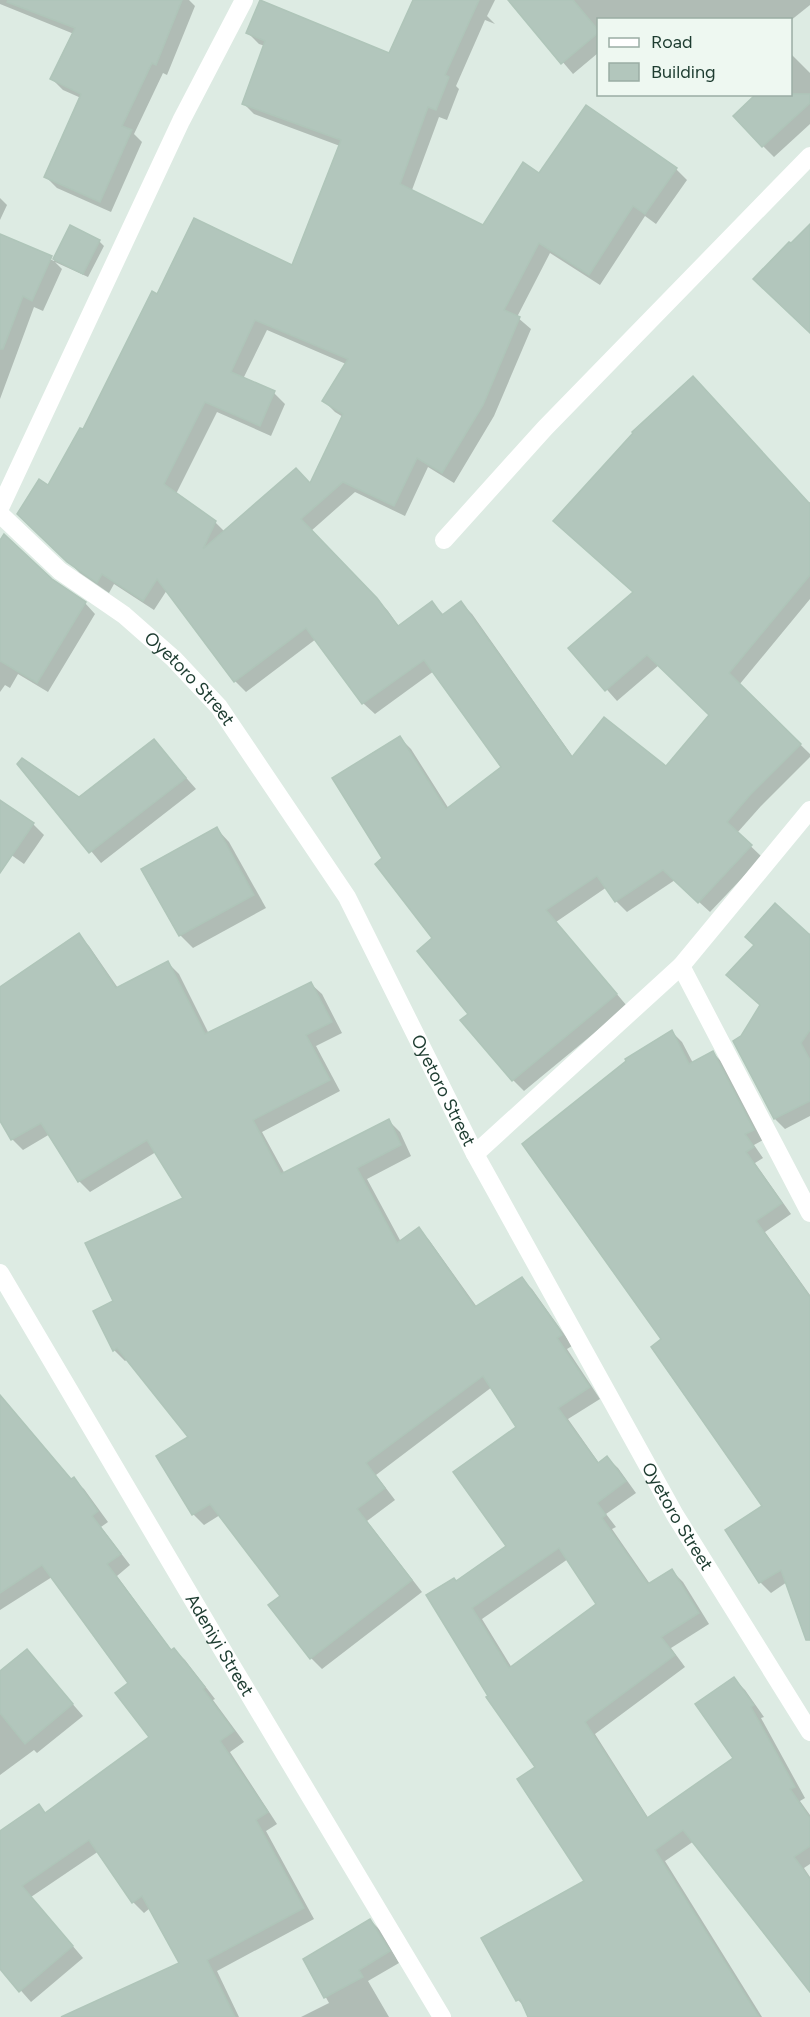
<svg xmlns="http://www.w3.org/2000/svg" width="810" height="2017" font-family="Figtree,sans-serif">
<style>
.shadow{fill:#0003;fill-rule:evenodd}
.building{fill:#b2c6bc;stroke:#afc5b9;stroke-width:1.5;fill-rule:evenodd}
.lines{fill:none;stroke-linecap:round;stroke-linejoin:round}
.minor{stroke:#fff;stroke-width:18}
.labels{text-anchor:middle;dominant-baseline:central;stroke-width:5;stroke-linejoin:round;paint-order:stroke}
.street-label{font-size:18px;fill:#1d3c30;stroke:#eef8f1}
</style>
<rect width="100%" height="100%" fill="#ddebe3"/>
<!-- shadow -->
<g class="shadow">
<path d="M 0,0 L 189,0 L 195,6 L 167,75 L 163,73 L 134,134 L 142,142 L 111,212 L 57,188 L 46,177 L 81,98 L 63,90 L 52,79 L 74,34 L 0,4 Z"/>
<path d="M 414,0 L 495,0 L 487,16 L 495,24 L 485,20 L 456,86 L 459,89 L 447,120 L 439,117 L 412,190 L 484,227 L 540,175 L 676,169 L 687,180 L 656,224 L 645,216 L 600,285 L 550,253 L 517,317 L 531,329 L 494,416 L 454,483 L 428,467 L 405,516 L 355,492 L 311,531 L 388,611 L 399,627 L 432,603 L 444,615 L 461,603 L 472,614 L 573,757 L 666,768 L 711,716 L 659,665 L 617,701 L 570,648 L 810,502 L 810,599 L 739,685 L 810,754 L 810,757 L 761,806 L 737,833 L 762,857 L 710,912 L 675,880 L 627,912 L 616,901 L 607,887 L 556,922 L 627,1006 L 524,1091 L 513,1080 L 470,1014 L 434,939 L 384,858 L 400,738 L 411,749 L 449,809 L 503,767 L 434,671 L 375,714 L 364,704 L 316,639 L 246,692 L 235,681 L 167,590 L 154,610 L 114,584 L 109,593 L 80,573 L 30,525 L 49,487 L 83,431 L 158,296 L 293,267 L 340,146 L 254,114 L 243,103 L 265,46 L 259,44 L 248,33 L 390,55 ZM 267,330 L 346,364 L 324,401 L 335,412 L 343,417 L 310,485 L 225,532 L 215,522 L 176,494 L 217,412 L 271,436 L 285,404 L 274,393 L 243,379 Z"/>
<path d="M 510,0 L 810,0 L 810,5 L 790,21 L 598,20 L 598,53 L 573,74 Z"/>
<path d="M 790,53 L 810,73 L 810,124 L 774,157 L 763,146 L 790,94 Z"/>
<path d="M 0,198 L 7,205 L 0,220 Z"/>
<path d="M 70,227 L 99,241 L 104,246 L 88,277 L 55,262 L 62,269 L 43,311 L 34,307 L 0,399 L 0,236 L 54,261 Z"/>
<path d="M 0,549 L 51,580 L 85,603 L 95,614 L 48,692 L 18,674 L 10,688 L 5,685 L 0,692 Z"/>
<path d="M 154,741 L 196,789 L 101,863 L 19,764 L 79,799 Z"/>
<path d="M 0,802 L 33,824 L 44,835 L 24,864 L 0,847 Z"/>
<path d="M 217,829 L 229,842 L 266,908 L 193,948 L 180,935 L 143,869 Z"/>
<path d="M 810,933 L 810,1116 L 785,1129 L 775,1119 L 735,1041 L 742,1037 Z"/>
<path d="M 78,935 L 89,946 L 118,988 L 168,963 L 179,974 L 209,1034 L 311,984 L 322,994 L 342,1033 L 316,1046 L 340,1091 L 262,1132 L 285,1174 L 389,1121 L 400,1132 L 411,1156 L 367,1179 L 401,1242 L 418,1229 L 429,1240 L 477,1307 L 521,1279 L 532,1289 L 569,1341 L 572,1346 L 567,1349 L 600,1399 L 568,1419 L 599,1463 L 607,1458 L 618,1468 L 636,1493 L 606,1514 L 616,1527 L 612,1529 L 650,1584 L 672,1571 L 683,1582 L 709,1624 L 671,1648 L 685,1667 L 595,1734 L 649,1819 L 735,1759 L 734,1679 L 745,1690 L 764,1717 L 761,1718 L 805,1798 L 800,1801 L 810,1815 L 810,1864 L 804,1868 L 810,1877 L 810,1989 L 694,1841 L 665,1861 L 762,2017 L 529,2017 L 525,2007 L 518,2000 L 586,1881 L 537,1768 L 490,1696 L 456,1582 L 508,1546 L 518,1427 L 492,1387 L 376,1475 L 395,1500 L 367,1521 L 422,1592 L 322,1669 L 311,1658 L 282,1596 L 220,1515 L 204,1525 L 193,1514 L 190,1438 L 128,1359 L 125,1361 L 114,1350 L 115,1302 L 186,1199 L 156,1152 L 90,1192 L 79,1181 L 50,1134 L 23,1150 L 12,1139 L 0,1118 L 0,988 ZM 568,1559 L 598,1604 L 512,1668 L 482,1619 Z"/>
<path d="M 672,1032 L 682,1042 L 693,1063 L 713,1053 L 723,1063 L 763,1140 L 754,1145 L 763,1158 L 755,1163 L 791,1214 L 765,1232 L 810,1295 L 810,1627 L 787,1582 L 771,1593 L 761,1583 L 727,1530 L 764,1507 L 664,1340 Z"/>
<path d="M 0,1395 L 72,1480 L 73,1479 L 84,1489 L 108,1522 L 101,1527 L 130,1565 L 117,1576 L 172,1651 L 174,1650 L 185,1660 L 215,1699 L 213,1700 L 244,1742 L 230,1752 L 277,1824 L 266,1831 L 314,1919 L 217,1971 L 239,2017 L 110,2017 L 181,1964 L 150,1908 L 144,1913 L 133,1902 L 99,1851 L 31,1897 L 83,1958 L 31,2002 L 0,1967 L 0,1833 L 39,1806 L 46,1814 L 151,1737 L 130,1683 L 52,1577 L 0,1610 Z"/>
<path d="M 27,1651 L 83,1716 L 37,1753 L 34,1750 L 0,1775 L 0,1673 Z"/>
<path d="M 370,1920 L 381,1931 L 399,1963 L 368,1981 L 389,2017 L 301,2017 L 329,2003 L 305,1960 Z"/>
</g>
<!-- building -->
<g class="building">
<path d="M 8,0 L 182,0 L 156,65 L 152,63 L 122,126 L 132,130 L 100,202 L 44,177 L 81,94 L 50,79 L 75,28 L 7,2 Z"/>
<path d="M 260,0 L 389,53 L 413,0 L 479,0 L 445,75 L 449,77 L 436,110 L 428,107 L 400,184 L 483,225 L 523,162 L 539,173 L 586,105 L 677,168 L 645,214 L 633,206 L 589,275 L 539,243 L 504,310 L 520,317 L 483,405 L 442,473 L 417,458 L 394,506 L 343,482 L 301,519 L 377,598 L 398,626 L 432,601 L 442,615 L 461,601 L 572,757 L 604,717 L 666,766 L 709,715 L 647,655 L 605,691 L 568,648 L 633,592 L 553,521 L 633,433 L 632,432 L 693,376 L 810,504 L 810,575 L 729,673 L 801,744 L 750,795 L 727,822 L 752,845 L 698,903 L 663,870 L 615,902 L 597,876 L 546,910 L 617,994 L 512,1081 L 460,1020 L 468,1014 L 417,951 L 432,938 L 375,864 L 382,858 L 332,778 L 400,736 L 446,809 L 501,767 L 424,660 L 362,704 L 306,628 L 234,682 L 157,579 L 143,601 L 102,574 L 97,583 L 67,562 L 17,514 L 39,479 L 48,485 L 80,428 L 83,429 L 152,291 L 157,294 L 194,218 L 292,265 L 341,140 L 242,104 L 265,41 L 246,33 ZM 255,320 L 348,359 L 322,401 L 343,414 L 310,483 L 296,468 L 203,549 L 216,521 L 164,484 L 205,402 L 260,426 L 275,391 L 231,372 Z"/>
<path d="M 508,0 L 573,0 L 598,30 L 598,33 L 561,64 Z"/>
<path d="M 756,94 L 810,94 L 810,103 L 762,147 L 733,116 Z"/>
<path d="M 810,224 L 810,333 L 753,279 L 789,242 L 791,243 Z"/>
<path d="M 70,225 L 100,240 L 83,274 L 53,259 Z"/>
<path d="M 0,234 L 52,256 L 32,301 L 23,296 L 3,349 L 0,349 Z"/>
<path d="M 4,534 L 52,579 L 86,602 L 37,683 L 0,661 L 0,540 Z"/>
<path d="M 154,739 L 186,778 L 89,853 L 17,764 L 22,758 L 79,797 Z"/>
<path d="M 0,800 L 34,823 L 0,873 Z"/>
<path d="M 217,827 L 254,895 L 179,936 L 141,869 Z"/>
<path d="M 775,903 L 810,935 L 810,1030 L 801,1043 L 810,1060 L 810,1101 L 774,1119 L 733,1041 L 741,1036 L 760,1005 L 726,975 L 754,945 L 745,937 Z"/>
<path d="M 79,933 L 116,988 L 168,961 L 205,1034 L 311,982 L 332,1022 L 306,1035 L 330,1080 L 253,1120 L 281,1174 L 389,1119 L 401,1145 L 357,1168 L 397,1243 L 419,1227 L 475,1307 L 522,1277 L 559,1329 L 562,1335 L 557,1338 L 590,1387 L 558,1408 L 598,1463 L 607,1456 L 626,1481 L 597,1503 L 606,1515 L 602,1518 L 648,1584 L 672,1569 L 699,1613 L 661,1637 L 675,1655 L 585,1722 L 647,1818 L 733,1758 L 695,1704 L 734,1677 L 754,1705 L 751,1707 L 795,1787 L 790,1789 L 810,1818 L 810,1846 L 794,1857 L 810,1879 L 810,1992 L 683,1830 L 655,1850 L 759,2017 L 528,2017 L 520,1999 L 516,2001 L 481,1938 L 584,1881 L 517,1779 L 535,1767 L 486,1697 L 488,1696 L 426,1595 L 454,1578 L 456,1581 L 506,1546 L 453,1472 L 516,1427 L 483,1376 L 366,1463 L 385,1488 L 357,1509 L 412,1580 L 310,1659 L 268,1605 L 280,1596 L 210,1504 L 192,1515 L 156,1456 L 188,1437 L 117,1348 L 113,1351 L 93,1311 L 113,1301 L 85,1243 L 183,1198 L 147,1140 L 78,1182 L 41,1123 L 11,1140 L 0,1121 L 0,987 ZM 559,1548 L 596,1604 L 509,1668 L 472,1608 Z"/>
<path d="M 672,1030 L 689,1064 L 713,1051 L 754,1130 L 745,1134 L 754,1147 L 746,1152 L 782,1203 L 756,1221 L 810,1297 L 810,1640 L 806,1640 L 781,1570 L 759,1583 L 725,1530 L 762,1506 L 651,1347 L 661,1339 L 522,1144 L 626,1061 L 625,1059 Z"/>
<path d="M 0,1395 L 71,1479 L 74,1477 L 98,1511 L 92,1516 L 121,1554 L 107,1564 L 171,1650 L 174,1648 L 205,1687 L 203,1689 L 234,1731 L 220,1741 L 268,1812 L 256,1820 L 304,1908 L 207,1960 L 235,2017 L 61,2017 L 179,1963 L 142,1896 L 132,1903 L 89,1840 L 22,1886 L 73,1946 L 19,1992 L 0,1969 L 0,1831 L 39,1804 L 45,1813 L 149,1737 L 115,1693 L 128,1683 L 42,1565 L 0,1593 Z"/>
<path d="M 27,1649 L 73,1704 L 25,1744 L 0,1713 L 0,1671 Z"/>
<path d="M 370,1919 L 390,1951 L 359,1970 L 363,1977 L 324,1998 L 303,1959 Z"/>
</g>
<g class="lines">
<!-- minor -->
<g class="minor">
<path d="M 0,508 L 181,121 L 244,0"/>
<path id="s1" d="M 0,514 L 60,571 L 124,615 L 174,659 L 219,707 L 347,897 L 475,1154 L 675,1515 L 810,1732"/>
<path d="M 444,540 L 545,428 L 810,156"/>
<path d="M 681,966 L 810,1213"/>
<path d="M 475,1154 L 681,966 L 810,810"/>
<path id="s2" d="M 0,1273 L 229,1661 L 442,2017"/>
</g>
</g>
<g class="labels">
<!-- street labels -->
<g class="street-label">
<text stroke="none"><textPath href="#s1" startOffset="252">Oyetoro Street</textPath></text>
<text stroke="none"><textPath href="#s1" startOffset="738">Oyetoro Street</textPath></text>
<text stroke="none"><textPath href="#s1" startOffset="1224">Oyetoro Street</textPath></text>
<text stroke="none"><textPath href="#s2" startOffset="432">Adeniyi Street</textPath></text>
</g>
</g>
<!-- legend -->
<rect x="597" y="18" width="195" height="78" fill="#eef8f1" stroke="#9aada4" stroke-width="1.5"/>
<rect x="609" y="38" width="30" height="9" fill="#ffffff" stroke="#9aada4" stroke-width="1.5"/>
<text x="651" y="48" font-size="18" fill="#1d3c30">Road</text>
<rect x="609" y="63" width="30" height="18" fill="#b2c6bc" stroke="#9aada4" stroke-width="1.5"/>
<text x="651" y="78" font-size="18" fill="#1d3c30">Building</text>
</svg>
